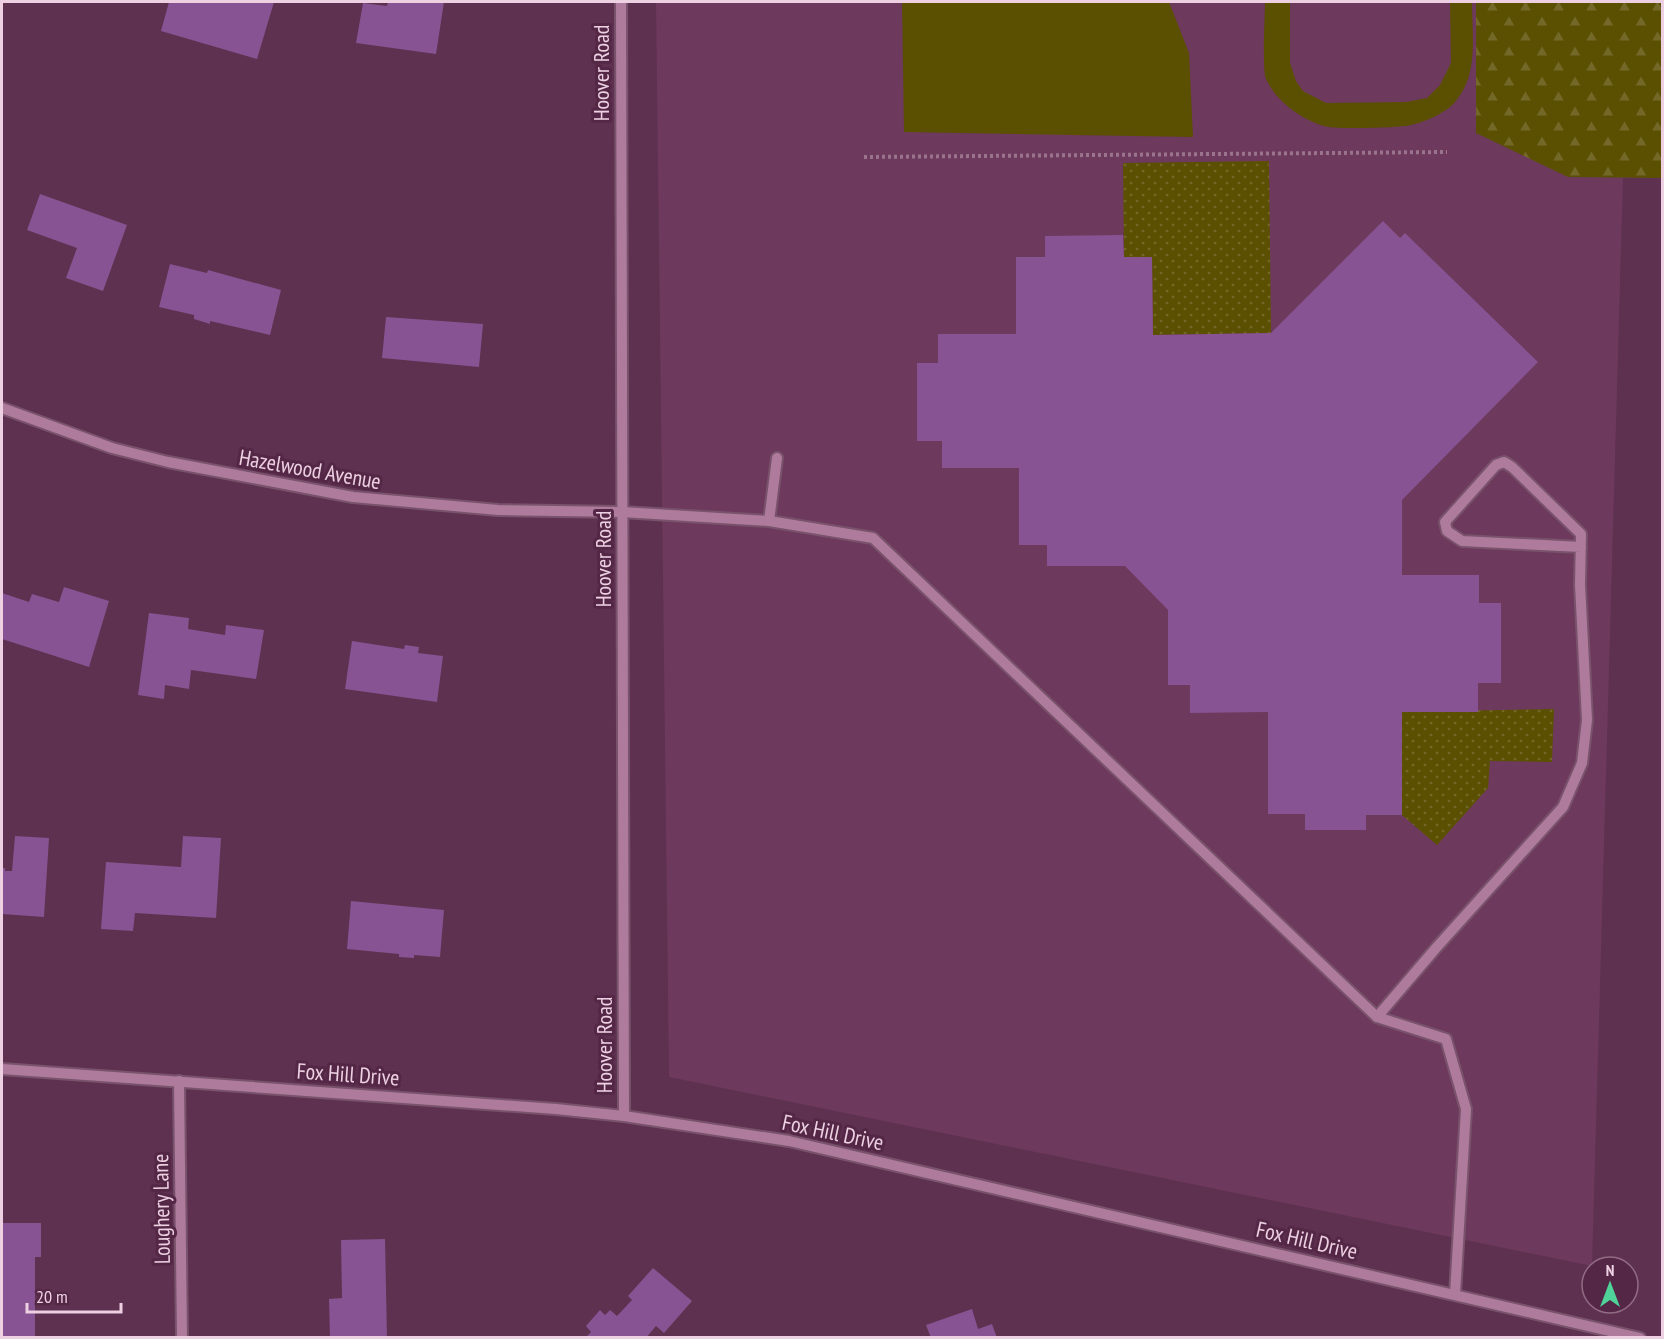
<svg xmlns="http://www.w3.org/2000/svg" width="1664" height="1339" font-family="'PT Sans Narrow',sans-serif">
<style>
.built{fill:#6d395c}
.grass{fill:url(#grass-dots)}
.forest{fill:url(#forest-firs)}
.garden{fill:#5b5002}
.building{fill:#875392}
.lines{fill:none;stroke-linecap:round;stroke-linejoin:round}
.minor-casing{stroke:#79526c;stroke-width:14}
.path{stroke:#9a738d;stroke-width:4;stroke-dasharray:3 3;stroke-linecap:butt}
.minor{stroke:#ae7b9c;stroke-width:10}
.labels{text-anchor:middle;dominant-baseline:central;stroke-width:6;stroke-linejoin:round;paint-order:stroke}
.street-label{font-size:22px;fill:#edd0e2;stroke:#532745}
</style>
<defs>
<pattern id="grass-dots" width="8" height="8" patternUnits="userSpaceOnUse" patternTransform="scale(1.5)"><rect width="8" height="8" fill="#5b5002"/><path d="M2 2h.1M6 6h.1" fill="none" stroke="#736827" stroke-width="1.8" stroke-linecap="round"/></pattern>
<pattern id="forest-firs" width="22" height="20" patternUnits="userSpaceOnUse" patternTransform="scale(1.5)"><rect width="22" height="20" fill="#5b5002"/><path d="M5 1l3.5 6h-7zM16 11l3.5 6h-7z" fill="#736827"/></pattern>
</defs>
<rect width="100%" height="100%" fill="#5e3150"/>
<!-- built -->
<path class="built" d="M 656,2 L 1662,2 L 1662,178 L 1623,178 L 1592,1266 L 669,1077 Z"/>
<!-- grass -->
<g class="grass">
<path d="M 1269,161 L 1271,333 L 1153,335 L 1152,257 L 1124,257 L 1123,163 Z"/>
<path d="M 1554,709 L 1552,762 L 1490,761 L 1488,788 L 1437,845 L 1402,815 L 1402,712 Z"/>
</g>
<!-- forest -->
<path class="forest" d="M 1476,2 L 1662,2 L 1662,178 L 1568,177 L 1476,133 Z"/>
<!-- garden -->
<g class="garden">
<path d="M 902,2 L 1169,2 L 1189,53 L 1193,137 L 904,132 Z"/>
<path d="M 1265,2 L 1290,2 L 1290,63 L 1296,81 L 1303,91 L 1326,103 L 1406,102 L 1427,98 L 1440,85 L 1451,63 L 1450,2 L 1472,2 C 1472,35 1479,75 1455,102 C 1446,113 1425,122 1411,125 C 1401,128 1339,129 1329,127 C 1305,122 1277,103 1266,79 C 1262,70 1265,15 1265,2 Z"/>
</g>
<!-- building -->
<g class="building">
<path d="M 169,2 L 274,2 L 257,59 L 161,31 Z"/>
<path d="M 388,2 L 444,2 L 436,54 L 356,43 L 363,3 L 387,6 Z"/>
<path d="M 40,194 L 127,225 L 103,291 L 66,278 L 77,248 L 27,230 Z"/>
<path d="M 1383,221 L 1400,238 L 1405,233 L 1538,362 L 1402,500 L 1402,575 L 1479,575 L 1479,603 L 1501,603 L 1501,683 L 1478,683 L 1478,712 L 1402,712 L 1402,815 L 1366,815 L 1366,830 L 1305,830 L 1305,814 L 1268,814 L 1268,712 L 1190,713 L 1190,685 L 1168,685 L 1168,610 L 1125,566 L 1047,566 L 1047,545 L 1019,545 L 1019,468 L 942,468 L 942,441 L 917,441 L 917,363 L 938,363 L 938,334 L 1016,334 L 1016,257 L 1045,257 L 1045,236 L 1123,235 L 1124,257 L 1152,257 L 1153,335 L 1271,333 Z"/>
<path d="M 170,264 L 207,273 L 208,270 L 281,290 L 270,335 L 210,321 L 210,324 L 194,319 L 194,315 L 159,307 Z"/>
<path d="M 386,317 L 483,324 L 479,367 L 382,358 Z"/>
<path d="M 64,587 L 109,601 L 89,667 L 2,639 L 2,593 L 29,602 L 32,594 L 59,602 Z"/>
<path d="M 149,613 L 189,618 L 188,629 L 225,635 L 226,625 L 264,630 L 256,679 L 191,670 L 189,689 L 165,685 L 164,699 L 138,695 Z"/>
<path d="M 352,641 L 404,649 L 405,645 L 419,647 L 418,653 L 443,656 L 437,702 L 345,689 Z"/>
<path d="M 15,836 L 49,838 L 44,917 L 2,914 L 2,868 L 5,868 L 5,871 L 12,871 Z"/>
<path d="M 183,836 L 221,838 L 216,918 L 135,913 L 133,931 L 101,929 L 106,862 L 181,867 Z"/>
<path d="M 351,901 L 444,910 L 440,957 L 414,955 L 414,958 L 399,957 L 399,954 L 347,949 Z"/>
<path d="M 2,1223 L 41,1223 L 41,1257 L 35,1257 L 35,1338 L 2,1338 Z"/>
<path d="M 385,1239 L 387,1338 L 330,1338 L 329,1299 L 342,1298 L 341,1240 Z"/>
<path d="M 653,1268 L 692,1301 L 664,1333 L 656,1326 L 646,1338 L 585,1338 L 591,1332 L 586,1326 L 600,1310 L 605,1315 L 610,1310 L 617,1316 L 632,1300 L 628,1296 Z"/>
<path d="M 972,1309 L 978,1329 L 992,1324 L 997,1338 L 931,1338 L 926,1325 Z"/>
</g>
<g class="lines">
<defs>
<g id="minor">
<path d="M 621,2 L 624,1116"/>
<path d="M 2,408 L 112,448 L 168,462 L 353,497 L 498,510 L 622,512 L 769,521 L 873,538 L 1377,1017 L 1446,1039 L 1466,1109 L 1455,1294"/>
<path d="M 769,521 L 777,458"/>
<path d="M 1377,1017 L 1436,948 L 1563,807 L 1582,763 L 1587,720 L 1580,585 L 1581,534 L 1512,467 L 1504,462 L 1496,465 L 1445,522 L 1447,531 L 1462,541 L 1581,547"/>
<path d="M 2,1069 L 556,1109 L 624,1116 L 789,1141 L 1640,1338"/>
<path d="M 179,1081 L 182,1338"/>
</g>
</defs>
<!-- minor casing -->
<use href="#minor" class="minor-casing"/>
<!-- path -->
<path class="path" d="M 864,157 L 1447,152"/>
<!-- minor -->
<use href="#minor" class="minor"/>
</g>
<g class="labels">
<!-- street labels -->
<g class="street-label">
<text transform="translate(601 73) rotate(-90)">Hoover Road</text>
<text transform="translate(310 469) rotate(10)">Hazelwood Avenue</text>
<text transform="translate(603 559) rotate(-90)">Hoover Road</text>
<text transform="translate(604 1045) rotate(-90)">Hoover Road</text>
<text transform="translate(348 1074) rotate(4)">Fox Hill Drive</text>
<text transform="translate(833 1132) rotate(12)">Fox Hill Drive</text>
<text transform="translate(161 1209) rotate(-91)">Loughery Lane</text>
<text transform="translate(1307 1240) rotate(13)">Fox Hill Drive</text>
</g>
</g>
<!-- border -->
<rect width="1664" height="1339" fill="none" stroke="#edd0e2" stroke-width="6"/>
<!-- north arrow -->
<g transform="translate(1610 1285)"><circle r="28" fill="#532745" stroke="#916b84" stroke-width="1.5"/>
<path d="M0-4.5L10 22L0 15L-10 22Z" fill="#50d398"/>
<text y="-9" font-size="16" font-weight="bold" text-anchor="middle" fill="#edd0e2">N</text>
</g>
<!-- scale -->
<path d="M27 1303v9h94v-9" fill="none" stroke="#edd0e2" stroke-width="3"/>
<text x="36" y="1303" font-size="18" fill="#edd0e2" stroke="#532745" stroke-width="4.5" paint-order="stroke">20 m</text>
</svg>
